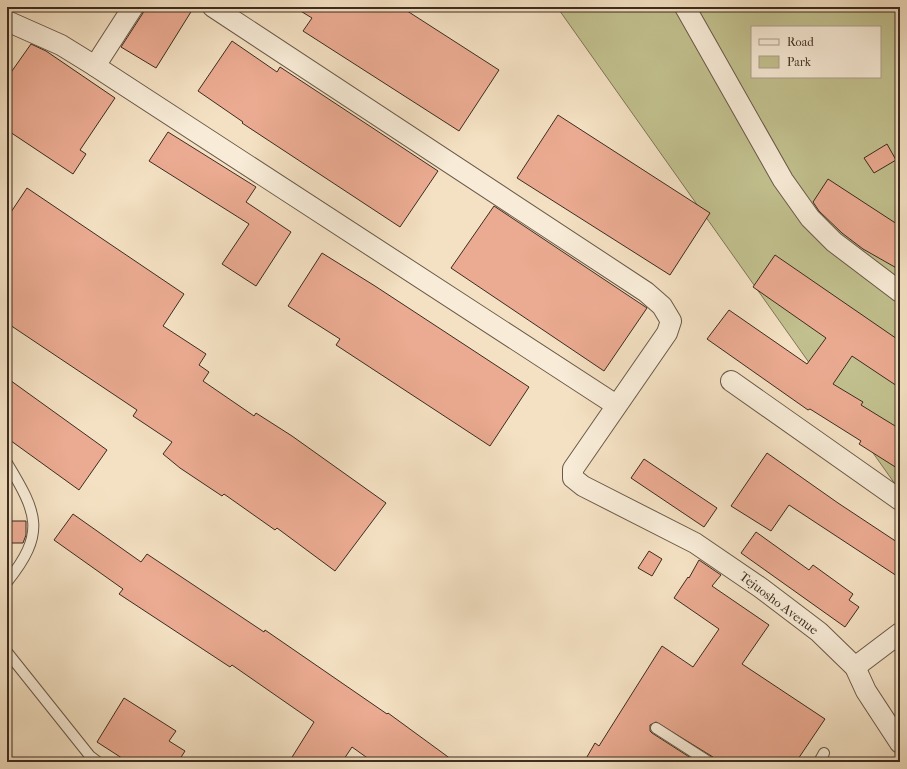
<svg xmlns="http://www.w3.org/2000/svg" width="907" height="769" font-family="'IM FELL French Canon',serif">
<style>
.green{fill:#c2c18f;stroke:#7f7657;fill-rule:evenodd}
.building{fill:#ebab92;stroke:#3c2c1f}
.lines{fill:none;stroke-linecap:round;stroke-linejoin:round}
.lane-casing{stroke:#6a5948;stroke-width:12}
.street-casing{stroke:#6a5948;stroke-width:22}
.lane{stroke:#f8ecd8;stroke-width:10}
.street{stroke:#f8ecd8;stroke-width:20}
.labels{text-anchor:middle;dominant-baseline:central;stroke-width:3.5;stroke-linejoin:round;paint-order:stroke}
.street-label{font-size:13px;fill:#3c2c1f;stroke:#f8ecd8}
</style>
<rect width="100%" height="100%" fill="#f4e1c3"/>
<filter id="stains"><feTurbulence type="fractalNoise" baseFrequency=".005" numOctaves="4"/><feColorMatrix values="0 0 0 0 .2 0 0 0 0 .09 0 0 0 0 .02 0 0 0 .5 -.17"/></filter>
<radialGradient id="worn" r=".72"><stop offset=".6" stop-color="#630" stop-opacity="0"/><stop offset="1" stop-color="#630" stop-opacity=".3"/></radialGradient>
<!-- green -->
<path class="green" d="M 557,7 L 900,7 L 900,491 ZM 752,27 L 880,27 L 880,77 L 752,77 Z"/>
<!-- building -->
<g class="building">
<path d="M 144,7 L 194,7 L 156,68 L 121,47 L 143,13 Z"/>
<path d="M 294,7 L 401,7 L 499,70 L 459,131 L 303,31 L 312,18 Z"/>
<path d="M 232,41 L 277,72 L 280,67 L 438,171 L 400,227 L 242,123 L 243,122 L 198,91 Z"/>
<path d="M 31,44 L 46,51 L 115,98 L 80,150 L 86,154 L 73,174 L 7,130 L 7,78 Z"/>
<path d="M 558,115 L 710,213 L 670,275 L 517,178 Z"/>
<path d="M 168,132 L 256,187 L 246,202 L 291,232 L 256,286 L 222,264 L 249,224 L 149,161 Z"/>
<path d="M 887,144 L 896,160 L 874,173 L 864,158 Z"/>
<path d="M 828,179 L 900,226 L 900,270 L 863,249 L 842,233 L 819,211 L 813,202 Z"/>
<path d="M 27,188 L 184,294 L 163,326 L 206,354 L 199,365 L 209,372 L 203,381 L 254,416 L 256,413 L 292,436 L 386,503 L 335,571 L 277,528 L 275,530 L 224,494 L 222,496 L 180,468 L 163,454 L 172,442 L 133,416 L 137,410 L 7,323 L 7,218 Z"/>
<path d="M 494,206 L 647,308 L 604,371 L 451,268 Z"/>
<path d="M 322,253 L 375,286 L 529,387 L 490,446 L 336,345 L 340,339 L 288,306 Z"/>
<path d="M 775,255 L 900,341 L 900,388 L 852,356 L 833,384 L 863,402 L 861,405 L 900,429 L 900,470 L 859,444 L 861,441 L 810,409 L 808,410 L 707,339 L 729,310 L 807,364 L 826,338 L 753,287 Z"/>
<path d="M 7,378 L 107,450 L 79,490 L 7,438 Z"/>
<path d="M 767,453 L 838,503 L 900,544 L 900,578 L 789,505 L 771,531 L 731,506 Z"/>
<path d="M 644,459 L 717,508 L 704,527 L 631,478 Z"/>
<path d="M 73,514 L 141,562 L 147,554 L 264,632 L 265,630 L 387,714 L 388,713 L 455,762 L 373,762 L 352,747 L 342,762 L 289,762 L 314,722 L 232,665 L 230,667 L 119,594 L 123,589 L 54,540 Z"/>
<path d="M 7,521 L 26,521 L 26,535 L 23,543 L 7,543 Z"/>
<path d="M 756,532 L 809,570 L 813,565 L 853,594 L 849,600 L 859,607 L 845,627 L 741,553 Z"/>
<path d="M 649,551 L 662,559 L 652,576 L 638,568 Z"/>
<path d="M 699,560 L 721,575 L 712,586 L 769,625 L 742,664 L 825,719 L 796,762 L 715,762 L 713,757 L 656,722 L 650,725 L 650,731 L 652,733 L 697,762 L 584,762 L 595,743 L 599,746 L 662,646 L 693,667 L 719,629 L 674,598 L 688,577 L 689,578 Z"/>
<path d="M 124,698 L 176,731 L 169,741 L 185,751 L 178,762 L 128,762 L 97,742 Z"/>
</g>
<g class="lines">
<defs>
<g id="lane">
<path d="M 7,463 C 38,514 46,533 7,582"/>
<path d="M 7,652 L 90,756 L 98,762"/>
<path d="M 656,728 L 709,762"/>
<path d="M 819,762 L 824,753"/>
</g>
<g id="street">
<path d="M 213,7 L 646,292 L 662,306 L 671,321 L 667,333 L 573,469 L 573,478 L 583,486 L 695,543 L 761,588 L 819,632 L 855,667 L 866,691 L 900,743"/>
<path d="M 685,7 L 783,180 L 810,218 L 834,242 L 900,292"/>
<path d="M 7,21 L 61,45 L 95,66 L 616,405"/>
<path d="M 95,66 L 133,7"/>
<path d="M 731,381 L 900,500"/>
<path d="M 855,667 L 900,633"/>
</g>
</defs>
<!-- lane casing -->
<use href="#lane" class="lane-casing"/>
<!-- street casing -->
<use href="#street" class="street-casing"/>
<!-- lane -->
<use href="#lane" class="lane"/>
<!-- street -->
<use href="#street" class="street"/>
</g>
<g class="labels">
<!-- street labels -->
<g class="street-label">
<text transform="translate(779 603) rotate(37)">Tejuosho Avenue</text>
</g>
</g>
<!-- margin -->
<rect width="907" height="769" fill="none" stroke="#f4e1c3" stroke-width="24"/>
<rect x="8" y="8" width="891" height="753" fill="none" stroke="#3c2c1f" stroke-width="2"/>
<rect x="12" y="12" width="883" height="745" fill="none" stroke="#3c2c1f"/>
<!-- legend -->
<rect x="751" y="26" width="130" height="52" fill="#f8ecd8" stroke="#ad9f8e"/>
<rect x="759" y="39" width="20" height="6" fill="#f8ecd8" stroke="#ad9f8e"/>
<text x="787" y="46" font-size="12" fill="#3c2c1f">Road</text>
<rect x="759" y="56" width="20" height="12" fill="#c2c18f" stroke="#ad9f8e"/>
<text x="787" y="66" font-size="12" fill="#3c2c1f">Park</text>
<rect width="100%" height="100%" filter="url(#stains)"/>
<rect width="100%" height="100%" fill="url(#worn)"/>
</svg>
